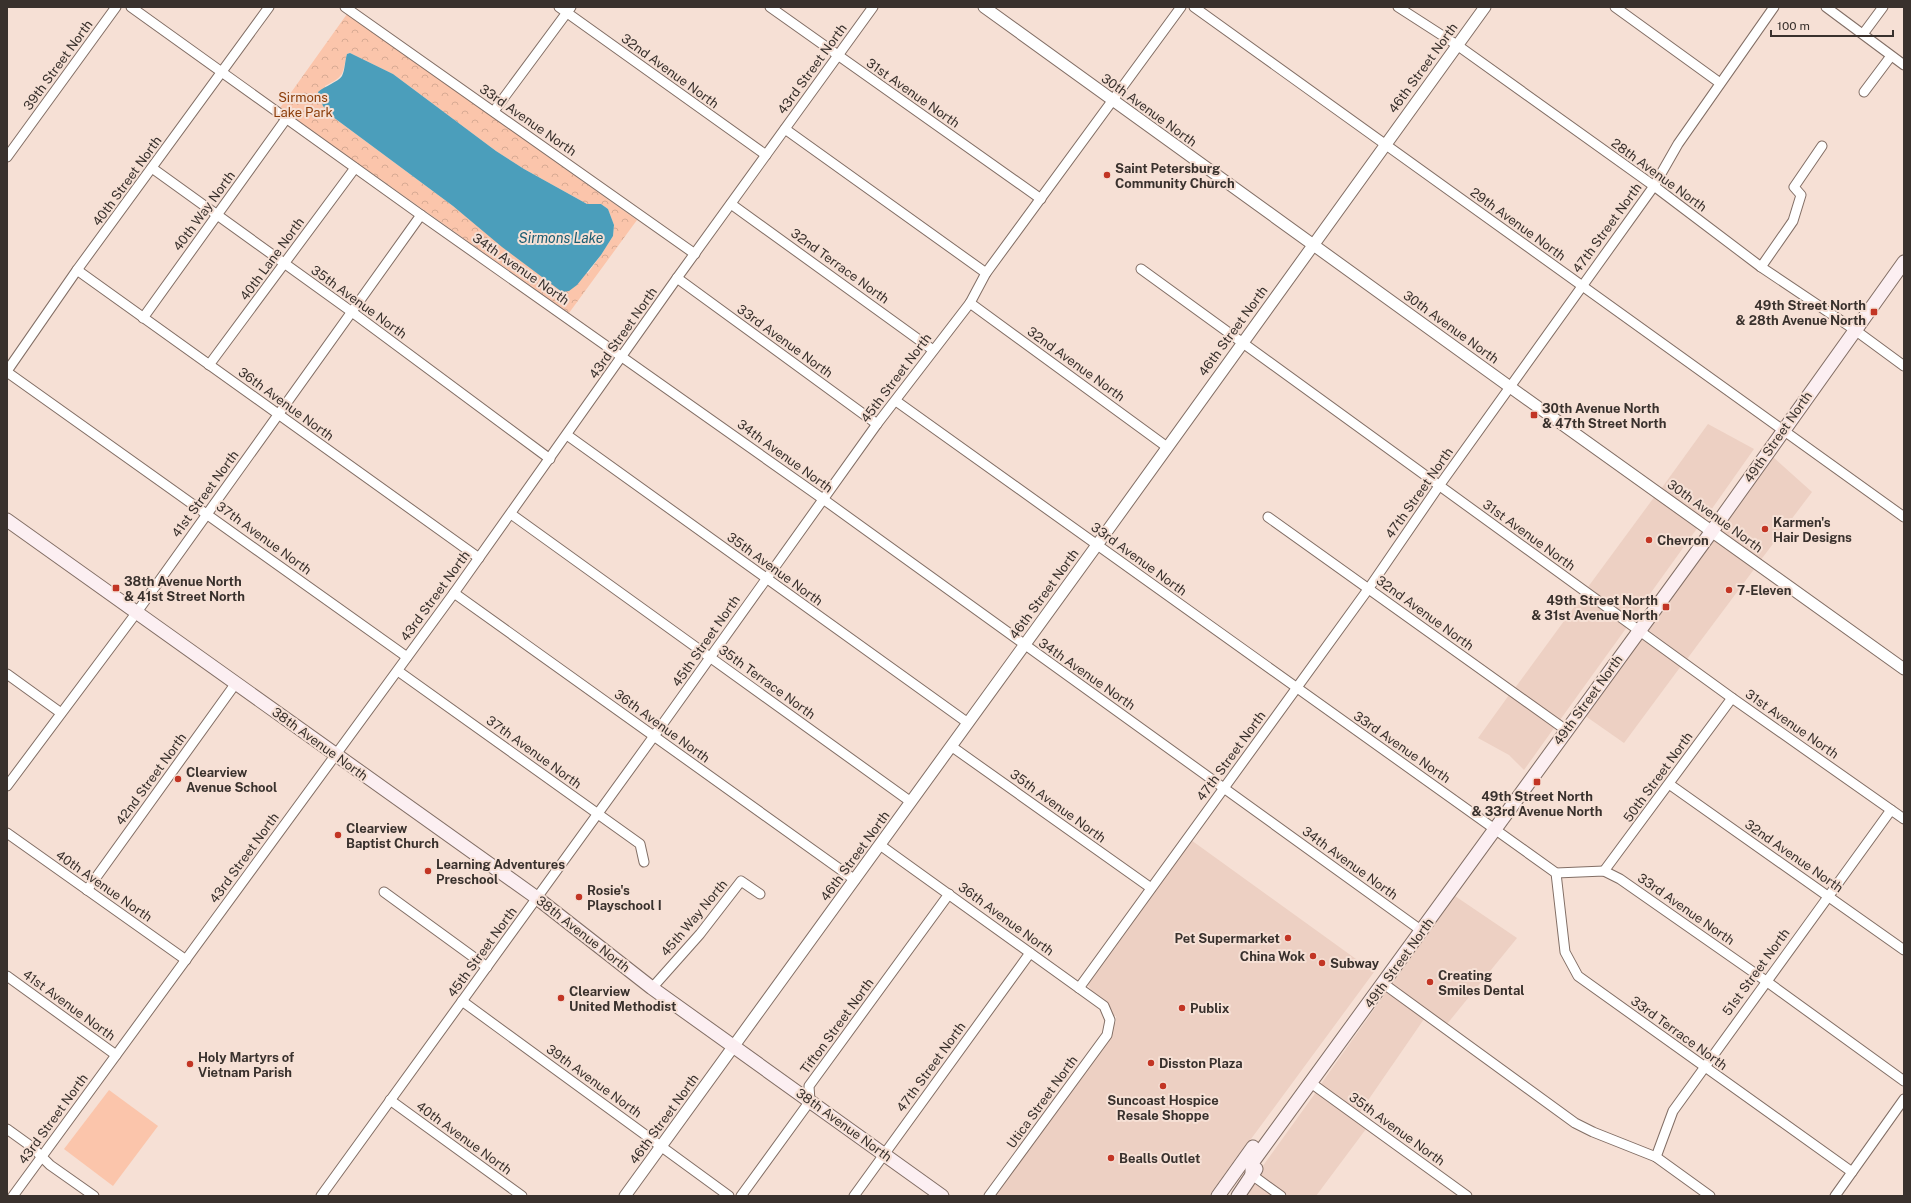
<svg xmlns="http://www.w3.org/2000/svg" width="1911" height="1203" font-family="'Public Sans',sans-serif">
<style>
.built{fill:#edd0c3}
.forest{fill:url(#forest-crowns);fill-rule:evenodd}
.pitch{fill:#fbc5ab}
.water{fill:#4b9ebb}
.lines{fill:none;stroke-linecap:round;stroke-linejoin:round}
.minor-casing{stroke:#826e65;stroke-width:11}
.tertiary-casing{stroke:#826e65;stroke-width:13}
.secondary-casing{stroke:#826e65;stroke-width:15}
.minor{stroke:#fff;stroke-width:9}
.tertiary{stroke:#fff;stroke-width:11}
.secondary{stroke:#fceff2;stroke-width:13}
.poi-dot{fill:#c23524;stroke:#f6e0d5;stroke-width:1.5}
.labels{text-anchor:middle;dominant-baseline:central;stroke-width:4;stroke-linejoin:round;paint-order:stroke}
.street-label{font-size:13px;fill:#39312d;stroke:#f6e0d5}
.park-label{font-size:13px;fill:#8b3d0a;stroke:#f6e0d5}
.poi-label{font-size:13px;font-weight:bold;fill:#39312d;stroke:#f6e0d5;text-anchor:start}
.water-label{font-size:14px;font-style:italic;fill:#195b70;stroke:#f6e0d5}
</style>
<defs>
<pattern id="forest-crowns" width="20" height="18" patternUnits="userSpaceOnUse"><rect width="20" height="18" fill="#fbc5ab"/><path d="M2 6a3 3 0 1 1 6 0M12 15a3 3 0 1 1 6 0" fill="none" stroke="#d8aa93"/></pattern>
</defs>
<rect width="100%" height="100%" fill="#f6e0d5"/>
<!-- built -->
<g class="built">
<path d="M 1708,424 L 1754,449 L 1704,520 L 1661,489 Z"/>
<path d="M 1772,456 L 1812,492 L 1760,561 L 1719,530 Z"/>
<path d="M 1655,496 L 1698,527 L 1632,619 L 1588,587 Z"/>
<path d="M 1713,538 L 1755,568 L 1687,659 L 1647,629 Z"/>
<path d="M 1583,595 L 1627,627 L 1560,720 L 1515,688 Z"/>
<path d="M 1641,637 L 1681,666 L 1624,743 L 1584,715 Z"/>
<path d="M 1509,695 L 1554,728 L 1524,770 L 1509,755 L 1478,738 Z"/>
<path d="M 1191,840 L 1374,972 L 1209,1196 L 994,1196 L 1111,1036 L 1114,1023 L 1116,1022 L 1116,1016 L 1113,1016 L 1107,1002 L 1094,994 L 1087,984 Z"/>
<path d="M 1455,896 L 1517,938 L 1447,1024 L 1392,984 Z"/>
<path d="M 1387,991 L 1424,1019 L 1360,1112 L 1321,1084 Z"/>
<path d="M 1316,1092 L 1366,1129 L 1316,1196 L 1289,1196 L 1257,1174 Z"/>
<path d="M 1252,1182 L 1273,1196 L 1243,1196 Z"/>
</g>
<!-- forest -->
<path class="forest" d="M 347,14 L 637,220 L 569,313 L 280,108 ZM 350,53 L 393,74 L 496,151 L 524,169 L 587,204 L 601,204 L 608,209 L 614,225 L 613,236 L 601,255 L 588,273 L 550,283 L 453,206 L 333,117 L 325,86 C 345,76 342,75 347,54 Z"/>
<!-- pitch -->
<path class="pitch" d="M 109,1090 L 158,1126 L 113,1186 L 64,1149 Z"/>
<!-- water -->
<path class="water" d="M 350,53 L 393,74 L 496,151 L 524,169 L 587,204 L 601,204 L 608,209 L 614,225 L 613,236 L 601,255 L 577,285 L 569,291 L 562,292 L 502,247 L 453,206 L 333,117 L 323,106 L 318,92 C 325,86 338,82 342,76 C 345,70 345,60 347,54 Z"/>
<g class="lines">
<defs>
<g id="minor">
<path d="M 131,7 L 421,215 L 823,499 L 1422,931"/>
<path d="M 345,7 L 695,254"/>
<path d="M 559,7 L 766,155"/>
<path d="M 770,7 L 1041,199"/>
<path d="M 1194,7 L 1904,517"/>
<path d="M 1398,7 L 1457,45 L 1654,186 L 1761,267 L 1855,330 L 1904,366"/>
<path d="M 1615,7 L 1720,83"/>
<path d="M 1826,7 L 1904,65"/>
<path d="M 1863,34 L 1883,7"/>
<path d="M 1864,92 L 1891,56"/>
<path d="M 494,111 L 571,7"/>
<path d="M 785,129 L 986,273"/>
<path d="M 7,157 L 116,7"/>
<path d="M 152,168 L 352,312 L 550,459"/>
<path d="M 731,204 L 933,350"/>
<path d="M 1761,267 L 1793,221 L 1801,195 L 1794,187 L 1822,146"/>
<path d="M 1141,269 L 1732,698 L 1904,819"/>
<path d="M 77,270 L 479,558"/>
<path d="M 677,278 L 877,424"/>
<path d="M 970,303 L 1167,447"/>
<path d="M 143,318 L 286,119"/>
<path d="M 209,365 L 355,168"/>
<path d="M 7,371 L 77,270 L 269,7"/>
<path d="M 7,372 L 407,657"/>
<path d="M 896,401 L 1556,873 L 1604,871 L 1620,879 L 1766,981 L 1904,1081"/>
<path d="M 567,435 L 968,723"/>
<path d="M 511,514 L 911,802"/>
<path d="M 1268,517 L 1566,730"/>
<path d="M 454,593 L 855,880"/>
<path d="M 398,671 L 640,844 L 644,862"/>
<path d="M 7,674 L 61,713"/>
<path d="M 951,746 L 1151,888"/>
<path d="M 1669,784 L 1904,950"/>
<path d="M 7,786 L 137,612 L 421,215"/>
<path d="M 7,833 L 186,960"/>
<path d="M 880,845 L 1104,1006 L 1110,1020 L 1107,1035 L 989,1196"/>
<path d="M 1604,871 L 1732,698"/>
<path d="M 1556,873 L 1565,952 L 1578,976 L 1852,1172"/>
<path d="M 87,890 L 236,683"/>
<path d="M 384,892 L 487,967"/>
<path d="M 7,976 L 116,1055"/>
<path d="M 1384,984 L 1575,1123 L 1593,1132 L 1656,1157 L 1710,1196"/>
<path d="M 652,988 L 700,934 L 741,881 L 760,894"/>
<path d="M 1079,988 L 1369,588 L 1439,486 L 1654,186 L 1678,144 L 1774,7"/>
<path d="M 462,1001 L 729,1196"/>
<path d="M 1311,1083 L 1467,1196"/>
<path d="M 390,1100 L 522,1196"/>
<path d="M 7,1129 L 32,1147 L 50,1165 L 94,1196"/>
<path d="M 1656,1157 L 1673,1111 L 1891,810"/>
<path d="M 1252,1175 L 1281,1196"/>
<path d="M 13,1196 L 454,593 L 677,278 L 873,7"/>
<path d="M 321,1196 L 654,736 L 877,424 L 970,303 L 986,273 L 1181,7"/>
<path d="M 741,1196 L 810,1101 L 809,1086 L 949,894"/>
<path d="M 854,1196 L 1030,953"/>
<path d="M 1835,1196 L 1904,1099"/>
</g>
<g id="tertiary">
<path d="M 984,7 L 1510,387 L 1904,669"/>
<path d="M 625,1196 L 1097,545 L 1485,7"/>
</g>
<g id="secondary">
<path d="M 7,520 L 537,898 L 652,988 L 942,1196"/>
<path d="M 1252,1175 L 1252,1163 L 1712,531 L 1904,262"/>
<path d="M 1218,1196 L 1253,1147"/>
<path d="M 1238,1196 L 1256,1169"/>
</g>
</defs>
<!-- minor casing -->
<use href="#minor" class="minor-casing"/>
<!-- tertiary casing -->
<use href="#tertiary" class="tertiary-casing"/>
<!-- secondary casing -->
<use href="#secondary" class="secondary-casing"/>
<!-- minor -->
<use href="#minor" class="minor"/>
<!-- tertiary -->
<use href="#tertiary" class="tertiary"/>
<!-- secondary -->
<use href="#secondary" class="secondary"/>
</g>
<!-- markers -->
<g class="poi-dot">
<circle cx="1107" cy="175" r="4"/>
<rect x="1870" y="308" width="8" height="8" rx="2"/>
<rect x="1530" y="411" width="8" height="8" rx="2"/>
<circle cx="1765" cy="529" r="4"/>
<circle cx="1649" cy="540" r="4"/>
<rect x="112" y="584" width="8" height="8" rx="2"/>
<circle cx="1729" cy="590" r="4"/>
<rect x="1662" y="603" width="8" height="8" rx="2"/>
<circle cx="178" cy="779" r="4"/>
<rect x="1533" y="778" width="8" height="8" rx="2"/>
<circle cx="338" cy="835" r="4"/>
<circle cx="428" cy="871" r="4"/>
<circle cx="579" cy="897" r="4"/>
<circle cx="1288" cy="938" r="4"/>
<circle cx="1313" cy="956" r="4"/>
<circle cx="1322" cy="963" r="4"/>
<circle cx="1430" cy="982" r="4"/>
<circle cx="561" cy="998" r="4"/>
<circle cx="1182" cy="1008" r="4"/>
<circle cx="1151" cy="1063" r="4"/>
<circle cx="190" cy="1064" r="4"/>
<circle cx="1163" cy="1086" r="4"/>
<circle cx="1111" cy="1158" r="4"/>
</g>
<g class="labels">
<!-- street labels -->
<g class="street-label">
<text transform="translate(58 65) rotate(-54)">39th Street North</text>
<text transform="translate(1423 68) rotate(-54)">46th Street North</text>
<text transform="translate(812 69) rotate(-54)">43rd Street North</text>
<text transform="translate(670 71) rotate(36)">32nd Avenue North</text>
<text transform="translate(913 93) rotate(35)">31st Avenue North</text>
<text transform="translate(1149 110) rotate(36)">30th Avenue North</text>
<text transform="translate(528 120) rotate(35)">33rd Avenue North</text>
<text transform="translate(1659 175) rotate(36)">28th Avenue North</text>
<text transform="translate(127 181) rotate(-54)">40th Street North</text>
<text transform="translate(204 211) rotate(-54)">40th Way North</text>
<text transform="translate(1518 224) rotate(36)">29th Avenue North</text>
<text transform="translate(1607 228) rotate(-54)">47th Street North</text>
<text transform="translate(272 259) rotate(-54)">40th Lane North</text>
<text transform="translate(840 266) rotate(36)">32nd Terrace North</text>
<text transform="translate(521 269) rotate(35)">34th Avenue North</text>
<text transform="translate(359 302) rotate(36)">35th Avenue North</text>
<text transform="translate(1451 327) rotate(36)">30th Avenue North</text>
<text transform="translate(1233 331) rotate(-54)">46th Street North</text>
<text transform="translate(623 333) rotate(-55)">43rd Street North</text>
<text transform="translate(785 341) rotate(36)">33rd Avenue North</text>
<text transform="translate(1076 364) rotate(36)">32nd Avenue North</text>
<text transform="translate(896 378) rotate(-53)">45th Street North</text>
<text transform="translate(286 404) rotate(36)">36th Avenue North</text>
<text transform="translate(1778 437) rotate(-55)">49th Street North</text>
<text transform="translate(785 456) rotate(36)">34th Avenue North</text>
<text transform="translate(1419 493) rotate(-55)">47th Street North</text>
<text transform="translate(205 494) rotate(-54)">41st Street North</text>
<text transform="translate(1715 516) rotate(36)">30th Avenue North</text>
<text transform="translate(1529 535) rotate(36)">31st Avenue North</text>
<text transform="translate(264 538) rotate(36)">37th Avenue North</text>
<text transform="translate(1139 559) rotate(36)">33rd Avenue North</text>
<text transform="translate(775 569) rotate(36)">35th Avenue North</text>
<text transform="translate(1044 594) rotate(-54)">46th Street North</text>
<text transform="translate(435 596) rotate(-54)">43rd Street North</text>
<text transform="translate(1425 613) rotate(36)">32nd Avenue North</text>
<text transform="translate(706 641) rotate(-55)">45th Street North</text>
<text transform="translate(1087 674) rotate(35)">34th Avenue North</text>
<text transform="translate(767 682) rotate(36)">35th Terrace North</text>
<text transform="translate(1588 700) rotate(-54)">49th Street North</text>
<text transform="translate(1792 724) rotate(35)">31st Avenue North</text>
<text transform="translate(662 726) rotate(36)">36th Avenue North</text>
<text transform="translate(320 744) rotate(36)">38th Avenue North</text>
<text transform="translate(1402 747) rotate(35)">33rd Avenue North</text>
<text transform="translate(534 752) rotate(36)">37th Avenue North</text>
<text transform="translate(1231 756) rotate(-54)">47th Street North</text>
<text transform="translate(1658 777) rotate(-54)">50th Street North</text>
<text transform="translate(151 779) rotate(-54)">42nd Street North</text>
<text transform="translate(1058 806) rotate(36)">35th Avenue North</text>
<text transform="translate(855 856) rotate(-54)">46th Street North</text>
<text transform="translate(1794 856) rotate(35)">32nd Avenue North</text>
<text transform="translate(244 858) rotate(-54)">43rd Street North</text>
<text transform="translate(1350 863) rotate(36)">34th Avenue North</text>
<text transform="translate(104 886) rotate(35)">40th Avenue North</text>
<text transform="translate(1686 909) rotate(35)">33rd Avenue North</text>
<text transform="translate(694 918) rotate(-50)">45th Way North</text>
<text transform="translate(1006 919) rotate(36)">36th Avenue North</text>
<text transform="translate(583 934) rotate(38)">38th Avenue North</text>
<text transform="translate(482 952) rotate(-54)">45th Street North</text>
<text transform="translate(1399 963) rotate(-54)">49th Street North</text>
<text transform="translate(1756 972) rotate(-54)">51st Street North</text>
<text transform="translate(69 1005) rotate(36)">41st Avenue North</text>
<text transform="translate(837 1026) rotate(-54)">Tifton Street North</text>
<text transform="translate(1679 1033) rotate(36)">33rd Terrace North</text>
<text transform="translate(931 1067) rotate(-54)">47th Street North</text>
<text transform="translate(594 1081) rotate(36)">39th Avenue North</text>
<text transform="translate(1042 1102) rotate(-54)">Utica Street North</text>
<text transform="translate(53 1119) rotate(-54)">43rd Street North</text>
<text transform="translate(664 1119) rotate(-54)">46th Street North</text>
<text transform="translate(844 1125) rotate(36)">38th Avenue North</text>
<text transform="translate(1397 1129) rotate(36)">35th Avenue North</text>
<text transform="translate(464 1138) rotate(36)">40th Avenue North</text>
</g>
<!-- park labels -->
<g class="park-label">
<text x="303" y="97">Sirmons<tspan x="303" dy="15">Lake Park</tspan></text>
</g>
<!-- poi labels -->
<g class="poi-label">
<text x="1115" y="168">Saint Petersburg<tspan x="1115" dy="15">Community Church</tspan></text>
<text x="1866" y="305" text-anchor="end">49th Street North<tspan x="1866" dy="15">&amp; 28th Avenue North</tspan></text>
<text x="1542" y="408">30th Avenue North<tspan x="1542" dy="15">&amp; 47th Street North</tspan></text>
<text x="1773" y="522">Karmen's<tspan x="1773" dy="15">Hair Designs</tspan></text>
<text x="1657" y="540">Chevron</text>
<text x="124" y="581">38th Avenue North<tspan x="124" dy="15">&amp; 41st Street North</tspan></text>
<text x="1737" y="590">7-Eleven</text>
<text x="1658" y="600" text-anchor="end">49th Street North<tspan x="1658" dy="15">&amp; 31st Avenue North</tspan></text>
<text x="186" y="772">Clearview<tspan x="186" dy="15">Avenue School</tspan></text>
<text x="1537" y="796" text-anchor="middle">49th Street North<tspan x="1537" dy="15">&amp; 33rd Avenue North</tspan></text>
<text x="346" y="828">Clearview<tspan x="346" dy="15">Baptist Church</tspan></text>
<text x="436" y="864">Learning Adventures<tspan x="436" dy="15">Preschool</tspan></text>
<text x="587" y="890">Rosie's<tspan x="587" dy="15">Playschool I</tspan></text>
<text x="1280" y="938" text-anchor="end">Pet Supermarket</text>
<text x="1305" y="956" text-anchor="end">China Wok</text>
<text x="1330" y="963">Subway</text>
<text x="1438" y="975">Creating<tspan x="1438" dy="15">Smiles Dental</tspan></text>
<text x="569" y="991">Clearview<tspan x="569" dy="15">United Methodist</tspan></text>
<text x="1190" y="1008">Publix</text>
<text x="198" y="1057">Holy Martyrs of<tspan x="198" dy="15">Vietnam Parish</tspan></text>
<text x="1159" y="1063">Disston Plaza</text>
<text x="1163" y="1100" text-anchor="middle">Suncoast Hospice<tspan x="1163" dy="15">Resale Shoppe</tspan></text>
<text x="1119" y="1158">Bealls Outlet</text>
</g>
<!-- water labels -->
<g class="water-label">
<text x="561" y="238">Sirmons Lake</text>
</g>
</g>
<!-- border -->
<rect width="1911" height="1203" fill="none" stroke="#39312d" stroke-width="16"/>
<!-- scale -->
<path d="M1771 30v6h122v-6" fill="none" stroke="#39312d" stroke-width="2"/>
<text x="1777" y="30" font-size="12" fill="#39312d" stroke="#f6e0d5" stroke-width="3" paint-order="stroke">100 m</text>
</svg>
